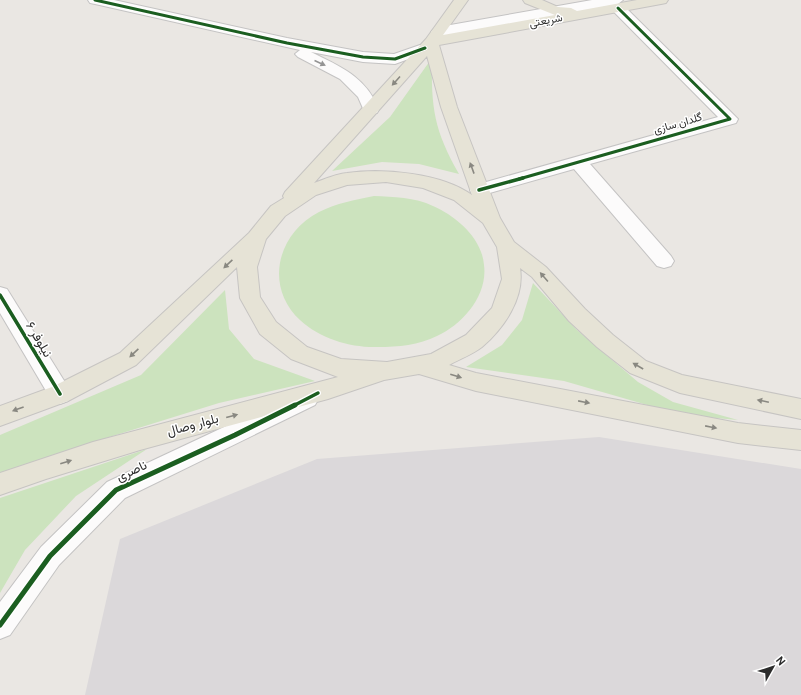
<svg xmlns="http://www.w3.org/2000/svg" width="801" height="695" font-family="Overpass,Vazirmatn,sans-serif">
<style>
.industrial{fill:#dbd8da}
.green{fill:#cce3be}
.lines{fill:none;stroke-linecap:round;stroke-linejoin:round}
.minor-casing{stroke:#c4c3c3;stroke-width:2}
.major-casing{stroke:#c6c4c2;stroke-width:2}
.minor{fill:#fcfbfb;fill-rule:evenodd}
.major{fill:#e6e3d6;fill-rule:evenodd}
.cycleway-far2-casing{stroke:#fff;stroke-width:5}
.cycleway-far1-casing{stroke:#fff;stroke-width:6}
.cycleway-casing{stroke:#fff;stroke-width:8}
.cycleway-far2{stroke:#1b5e20;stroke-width:3}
.cycleway-far1{stroke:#1b5e20;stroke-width:3.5}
.cycleway{stroke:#1b5e20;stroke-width:5}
.oneway{fill:#949494}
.oneway2{fill:#898881}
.labels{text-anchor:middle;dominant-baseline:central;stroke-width:3;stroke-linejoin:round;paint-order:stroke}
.far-street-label{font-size:11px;fill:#2c2c2c;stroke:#fff}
.street-label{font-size:13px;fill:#2c2c2c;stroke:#fff}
</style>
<rect width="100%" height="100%" fill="#eae7e3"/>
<!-- industrial -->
<path class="industrial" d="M 599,437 L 801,469 L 801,695 L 85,695 L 120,539 L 317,459 Z"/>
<!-- green -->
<g class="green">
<path d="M 432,58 C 431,108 434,130 459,174 L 419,164 L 382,162 L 332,171 L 390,117 Z"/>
<path d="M 374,196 C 393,197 415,197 433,206 C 456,216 482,238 484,265 C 488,295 463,324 437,336 C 419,345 398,347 378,347 C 352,348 320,339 300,320 C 264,286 277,234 319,212 C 337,203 354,200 374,196 Z"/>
<path d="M 533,283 L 577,330 L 638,382 L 673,402 L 738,420 L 682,415 L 564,381 L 466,367 L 502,345 L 522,320 Z"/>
<path d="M 225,290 L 229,329 L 254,359 L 315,381 L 219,403 L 87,444 L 0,475 L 0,435 L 141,375 Z"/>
<path d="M 147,449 L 76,496 L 25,550 L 0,593 L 0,498 Z"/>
</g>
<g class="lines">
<defs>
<g id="minor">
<path d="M 88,0 L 114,0 L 287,38 L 363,52 L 394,54 L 420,45 L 430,45 L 433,48 L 430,51 L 395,64 L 363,62 L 311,52 C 341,67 365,76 379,109 L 377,113 L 371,114 L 365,113 L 358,97 L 340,79 L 298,57 L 295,54 L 300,50 L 95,4 L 90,3 Z"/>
<path d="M 592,0 L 623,0 L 618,4 L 623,5 L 738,119 L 736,123 L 590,164 L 671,256 L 674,261 L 671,266 L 664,268 L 657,266 L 574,169 L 479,196 L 472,194 L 470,190 L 472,186 L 718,117 L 613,11 L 611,8 L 614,5 L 439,37 L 434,35 L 431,32 L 434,29 L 439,27 Z"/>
<path d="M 0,287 L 7,289 L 68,387 L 72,394 L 68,401 L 60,404 L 52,401 L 0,313 Z"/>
<path d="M 307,388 L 315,391 L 319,398 L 315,405 L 125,498 L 59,565 L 10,635 L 0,639 L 0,602 L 41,547 L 107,482 Z"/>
</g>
<path id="major" d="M 454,0 L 468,0 L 443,35 L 555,15 L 525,3 L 523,0 L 542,0 L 558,7 L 571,8 L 577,11 L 637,0 L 668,0 L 666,3 L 661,4 L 439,45 L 457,107 L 500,218 L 514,242 L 546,267 L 585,309 L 613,335 L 646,361 L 682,375 L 801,399 L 801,419 L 680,393 L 630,373 L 597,347 L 569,321 L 532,277 L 520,268 C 525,298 504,328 482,347 C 473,354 460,359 449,365 L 476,373 L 738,423 L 801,430 L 801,450 L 738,443 L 476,391 L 419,374 L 384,380 L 328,399 L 140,450 L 46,479 L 0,495 L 0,473 L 93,442 L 338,377 L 291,359 L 260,334 L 240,298 L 237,267 L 136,365 L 68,401 L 0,426 L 0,406 L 52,387 L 120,353 L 249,233 L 271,206 L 284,198 L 283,196 L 285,192 L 426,39 ZM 427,56 L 441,107 L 472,195 C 442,173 383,168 347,173 C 336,174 325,179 314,183 ZM 386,182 L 423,188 L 454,200 L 483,223 L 497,247 L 502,279 L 492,308 L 466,335 L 431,354 L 387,362 L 341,359 L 307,347 L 276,322 L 260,297 L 257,267 L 266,239 L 285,216 L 316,195 L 347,185 Z"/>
</defs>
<!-- minor casing -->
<use href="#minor" class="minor-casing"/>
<!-- major casing -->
<use href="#major" class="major-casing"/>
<!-- minor -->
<use href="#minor" class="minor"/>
<!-- major -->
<use href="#major" class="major"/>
<defs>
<g id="cycleway-far2">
<path d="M 95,0 L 287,43 L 363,57 L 395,59 L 425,48"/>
<path d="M 519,179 L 730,119 L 618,8"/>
</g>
<g id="cycleway-far1">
<path d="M 479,190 L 523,178"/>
<path d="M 0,295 L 60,394"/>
<path d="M 293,406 L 318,393"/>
</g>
<path id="cycleway" d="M 0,625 L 50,556 L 116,490 L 235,435 L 295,405"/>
</defs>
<!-- cycleway-far2 casing -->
<use href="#cycleway-far2" class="cycleway-far2-casing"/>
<!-- cycleway-far1 casing -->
<use href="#cycleway-far1" class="cycleway-far1-casing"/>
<!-- cycleway casing -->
<use href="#cycleway" class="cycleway-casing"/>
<!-- cycleway-far2 -->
<use href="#cycleway-far2" class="cycleway-far2"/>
<!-- cycleway-far1 -->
<use href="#cycleway-far1" class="cycleway-far1"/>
<!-- cycleway -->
<use href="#cycleway" class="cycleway"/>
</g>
<!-- one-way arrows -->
<defs><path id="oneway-solid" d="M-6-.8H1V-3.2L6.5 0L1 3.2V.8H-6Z"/></defs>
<use class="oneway" href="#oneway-solid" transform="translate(320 63) rotate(24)"/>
<g class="oneway2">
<use href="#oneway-solid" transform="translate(396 81) rotate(132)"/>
<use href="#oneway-solid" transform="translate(472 168) rotate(-110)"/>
<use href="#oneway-solid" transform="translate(228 264) rotate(137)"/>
<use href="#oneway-solid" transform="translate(544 277) rotate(-131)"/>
<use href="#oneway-solid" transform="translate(134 353) rotate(137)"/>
<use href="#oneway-solid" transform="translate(638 366) rotate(-150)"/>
<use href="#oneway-solid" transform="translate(456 376) rotate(17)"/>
<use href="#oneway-solid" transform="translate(763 401) rotate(-168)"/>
<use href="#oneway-solid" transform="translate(584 402) rotate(11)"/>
<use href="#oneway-solid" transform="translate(18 409) rotate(160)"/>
<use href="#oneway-solid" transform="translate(232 416) rotate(-15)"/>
<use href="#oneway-solid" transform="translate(711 427) rotate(11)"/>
<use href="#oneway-solid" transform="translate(66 462) rotate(-17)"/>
</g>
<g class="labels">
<!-- far-street labels -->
<g class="far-street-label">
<text transform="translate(546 21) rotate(-11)">شریعتی</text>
<text transform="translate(678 124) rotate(-16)">گلدان سازی</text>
</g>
<!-- street labels -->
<g class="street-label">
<text transform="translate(38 340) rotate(59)">نیلوفر ۶</text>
<text transform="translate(193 426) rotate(-15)">بلوار وصال</text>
<text transform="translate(132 472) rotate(-25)">ناصری</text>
</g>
</g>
<!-- north arrow -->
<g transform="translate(773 667) rotate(51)" stroke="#ffffff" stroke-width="3" paint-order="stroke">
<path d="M0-3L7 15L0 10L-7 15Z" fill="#2c2c2c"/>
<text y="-6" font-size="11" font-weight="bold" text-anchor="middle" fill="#2c2c2c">N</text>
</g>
</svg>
